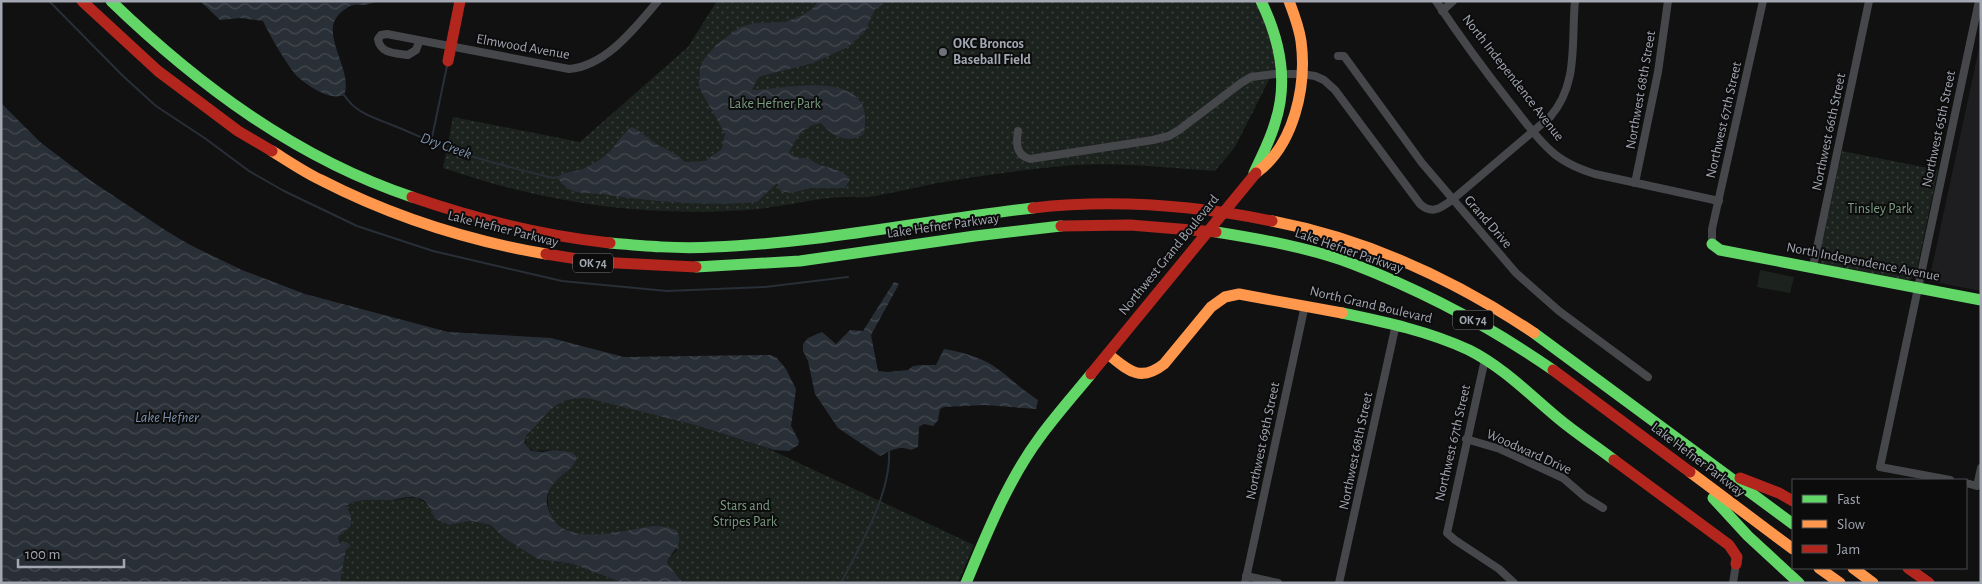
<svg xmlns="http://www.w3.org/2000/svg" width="1982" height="584" font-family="'Alegreya Sans',sans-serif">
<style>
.built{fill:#1e1e20}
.green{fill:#1c221d}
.park{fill:url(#park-dots)}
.water{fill:url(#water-waves)}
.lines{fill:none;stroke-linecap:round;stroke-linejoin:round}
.stream{stroke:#292f36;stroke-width:2}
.street{stroke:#46474a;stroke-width:8}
.fast{stroke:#63d668;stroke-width:11}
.slow{stroke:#ff974d;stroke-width:11}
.jam{stroke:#b3261e;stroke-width:11}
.poi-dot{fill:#70727a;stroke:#0c0c0d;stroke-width:2}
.labels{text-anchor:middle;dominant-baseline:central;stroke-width:4;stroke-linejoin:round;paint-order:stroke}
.shield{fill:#0c0c0d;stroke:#767880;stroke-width:1}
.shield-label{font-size:12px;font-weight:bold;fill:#a3a7b2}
.poi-label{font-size:14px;font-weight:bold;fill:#a3a7b2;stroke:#0c0c0d;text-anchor:start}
.street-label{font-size:14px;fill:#a3a7b2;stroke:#0c0c0d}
.park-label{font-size:14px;fill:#7b9c80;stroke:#0c0c0d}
.water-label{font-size:15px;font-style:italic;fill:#7c91ac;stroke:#0c0c0d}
</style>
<defs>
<pattern id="park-dots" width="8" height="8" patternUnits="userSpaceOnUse" patternTransform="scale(1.25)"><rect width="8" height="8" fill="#1c221d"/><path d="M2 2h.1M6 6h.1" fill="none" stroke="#3a3f3b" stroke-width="1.8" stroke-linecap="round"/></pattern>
<pattern id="water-waves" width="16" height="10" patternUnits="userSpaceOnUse" patternTransform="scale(1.25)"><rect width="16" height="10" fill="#292f36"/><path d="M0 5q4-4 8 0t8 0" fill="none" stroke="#454a51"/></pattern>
</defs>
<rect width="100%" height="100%" fill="#111112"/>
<!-- built -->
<path class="built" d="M 1981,39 L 1981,291 L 1929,281 Z"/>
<!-- green -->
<path class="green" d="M 1760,270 L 1794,277 L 1790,293 L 1757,287 Z"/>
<!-- park -->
<g class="park">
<path d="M 717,1 L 1256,1 L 1264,17 L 1271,37 L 1277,64 L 1235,147 L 1215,171 C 1169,168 1120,162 1074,165 C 1028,169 983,175 938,183 C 915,187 891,194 868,197 C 855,198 842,196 829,198 C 802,201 775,208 748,210 C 639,217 546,203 443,168 L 453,117 L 580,142 L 688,47 Z"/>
<path d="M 1842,151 L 1938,170 L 1916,274 L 1909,281 L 1825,265 L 1821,263 L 1820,253 Z"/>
<path d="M 588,398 L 695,425 L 767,448 L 974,545 L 958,583 L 683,583 L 667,563 L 670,557 L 677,550 L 656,526 C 633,529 604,537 582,535 C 553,531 539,507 554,481 C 559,474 568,469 575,464 L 577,457 L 572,452 L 553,450 L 533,451 L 528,447 L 525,440 C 529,431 554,403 564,400 C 571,398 580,398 588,398 Z"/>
<path d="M 416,497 L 430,506 L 435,519 L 449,525 L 470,521 L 491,525 L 504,538 L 518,547 L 556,562 L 573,564 L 623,583 L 340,583 L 346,550 L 351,546 L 340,544 L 338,536 L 351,526 L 351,515 L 346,506 C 361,497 376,501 392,500 C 400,499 408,498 416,497 Z"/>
</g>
<!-- water -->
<g class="water">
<path d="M 200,1 L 381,1 C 374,2 368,5 362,5 C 359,5 356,4 354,5 C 350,5 347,8 344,10 C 314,30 355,70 344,95 C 330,101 310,87 299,78 C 289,69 269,34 263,21 L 240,18 L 220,20 Z"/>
<path d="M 818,1 L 884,1 L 883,4 L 875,9 L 865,31 L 848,47 L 813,63 L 758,77 L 752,90 C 780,90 847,72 863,106 C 866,114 865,126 864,134 C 848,144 833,137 821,123 C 802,126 797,137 789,153 L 798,158 L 809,158 C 819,169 840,166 850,179 L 845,188 L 810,188 L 791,193 L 780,191 L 777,183 L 757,202 C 706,206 652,202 602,194 C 592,193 579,194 571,190 C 566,188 560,182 557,177 C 567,170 577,173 587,167 C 594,163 602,159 607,154 C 617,145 621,134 632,127 C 641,131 646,138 655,143 C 665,149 676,153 685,162 L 705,161 L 722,149 L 725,134 L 699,87 L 700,68 L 704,59 L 717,44 L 740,27 L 756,23 L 785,22 L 803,15 L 813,8 Z"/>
<path d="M 1,103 L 40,142 L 94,183 L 165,230 L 190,245 L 242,270 L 305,294 L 448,332 L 551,338 L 624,357 L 771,355 L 777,358 L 786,369 L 796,389 L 791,426 L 799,441 L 798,445 L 789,451 L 774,450 L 695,425 L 587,398 C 554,397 549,413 527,435 L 524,442 L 531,451 L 543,452 L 553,450 L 572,452 L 577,457 C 576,471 549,477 547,499 C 546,506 549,511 552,517 C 569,548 626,529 654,526 C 662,526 669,528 676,530 C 686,544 671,551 667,563 L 683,583 L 623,583 L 573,564 L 538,559 L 504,538 L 491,525 L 470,521 L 449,525 L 435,519 C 431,509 427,499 415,497 C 408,496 399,499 392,500 C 375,501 361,497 346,506 L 351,515 L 351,526 L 338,537 L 340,544 L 346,542 L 351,546 L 346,550 L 340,583 L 1,583 Z"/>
<path d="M 894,282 L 899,284 L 871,335 L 878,371 L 888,372 L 908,370 L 913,366 L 922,365 L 936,365 L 944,349 C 959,351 983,358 995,367 C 1010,377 1023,391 1038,400 L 1036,409 L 985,405 L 944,407 L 940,409 L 938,420 L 933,426 L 924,424 L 919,427 L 918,447 L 911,450 C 898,445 892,450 880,456 L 838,428 L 815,394 L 808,361 L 803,351 L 803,344 L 808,338 L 822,332 L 836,344 L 850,330 L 863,331 Z"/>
</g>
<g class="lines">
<!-- stream -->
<g class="stream">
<path d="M 49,1 L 123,76 L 156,106 L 206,139 L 249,171 L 284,191 L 357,226 L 433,251 L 562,281 L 667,291 L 765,287 L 848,277"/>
<path d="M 344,95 C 356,113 372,117 392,125 C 411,132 429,142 449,149 C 483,161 518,169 553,178 L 557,177"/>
<path d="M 431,142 L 447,66"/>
<path d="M 841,583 C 860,546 891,493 889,452"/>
</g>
<!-- street -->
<g class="street">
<path d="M 1436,1 C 1460,37 1485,71 1511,104 C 1524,120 1536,138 1551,151 C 1564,163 1579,169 1595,174 L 1719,201"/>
<path d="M 1442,11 L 1453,1"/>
<path d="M 419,42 L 416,50 L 408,55 C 396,53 380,54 378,39 L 381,35 L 387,34 L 569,69 C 606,66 635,28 658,1"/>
<path d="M 1338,56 L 1344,56 L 1422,163 L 1516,273 L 1559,311 L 1648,377"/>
<path d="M 1018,131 C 1016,144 1016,155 1030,159 L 1153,140 L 1169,136 L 1179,130 L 1241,83 L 1251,77 L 1275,74 L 1301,74 L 1315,76 L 1324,80 L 1335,90 L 1420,204 C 1432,215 1441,208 1452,200 L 1550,117 C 1579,84 1571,42 1575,1"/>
<path d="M 1635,183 L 1658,72 L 1668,1"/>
<path d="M 1712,244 L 1712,229 L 1763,1"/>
<path d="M 1813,267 L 1869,1"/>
<path d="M 1485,359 L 1447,533 L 1455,540 L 1499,569 L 1514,583"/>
<path d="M 1466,439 L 1500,449 L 1563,478 L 1585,497 L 1603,508"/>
<path d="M 1950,480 L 1880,467 L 1979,1"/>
<path d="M 1966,483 L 1977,486 L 1981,468"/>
<path d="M 1246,576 L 1278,583"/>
<path d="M 1245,583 L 1305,305"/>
<path d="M 1339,583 L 1396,324"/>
<path d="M 1733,583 L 1736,564"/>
</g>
<!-- fast -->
<g class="fast">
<path d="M 111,1 C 198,85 296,158 412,197"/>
<path d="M 1254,173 C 1261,157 1270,141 1275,123 C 1289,81 1280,40 1261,1"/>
<path d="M 1216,232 C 1260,239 1311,248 1353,264 C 1423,291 1491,327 1553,370"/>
<path d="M 610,243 C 644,246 678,249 713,247 C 820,243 926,220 1033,208"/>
<path d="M 1712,244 L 1720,250 L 1981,300"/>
<path d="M 696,267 L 800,261 L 975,236 L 1061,226"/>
<path d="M 1342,313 C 1385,322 1428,331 1469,350 C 1503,367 1530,395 1559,419 C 1577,434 1596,446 1614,460"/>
<path d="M 1534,333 L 1793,524"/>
<path d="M 1713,498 L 1748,536 L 1799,583"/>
<path d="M 966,583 C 987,533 1008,480 1040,437 C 1056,415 1074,395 1091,374"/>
</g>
<!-- slow -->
<g class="slow">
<path d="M 272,151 C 288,161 304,172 321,180 C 391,216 470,241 546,254"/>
<path d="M 1256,173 C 1294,146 1307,86 1301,41 C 1299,27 1294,14 1289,1"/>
<path d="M 1272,221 C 1366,239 1455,280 1534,333"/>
<path d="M 1108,354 C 1128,370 1140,383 1164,364 L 1211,307 L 1225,297 L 1239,294 L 1342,313"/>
<path d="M 1690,472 L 1793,549"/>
<path d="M 1819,568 L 1840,583"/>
<path d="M 1853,568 L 1873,583"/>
</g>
<!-- jam -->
<g class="jam">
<path d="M 82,1 L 158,71 L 238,131 L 272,151"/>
<path d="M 448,61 L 460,1"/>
<path d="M 412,197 C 476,219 542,236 610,243"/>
<path d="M 1033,208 C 1113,199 1193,205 1272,221"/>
<path d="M 1061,226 L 1130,225 L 1216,232"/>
<path d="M 546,254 L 597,262 L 696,267"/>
<path d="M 1553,370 L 1690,472"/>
<path d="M 1091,374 L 1256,173"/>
<path d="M 1614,460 L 1729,545 L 1737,557 L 1736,564"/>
<path d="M 1740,478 L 1779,493 L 1793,501"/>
<path d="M 1908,568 L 1929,583"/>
</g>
</g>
<!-- markers -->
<circle class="poi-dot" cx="943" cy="52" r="5"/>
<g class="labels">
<!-- shield labels -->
<g class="shield">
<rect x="573" y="253.5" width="40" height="19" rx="4"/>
<rect x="1453" y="310.5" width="40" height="19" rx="4"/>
</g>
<g class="shield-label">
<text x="593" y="263">OK 74</text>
<text x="1473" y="320">OK 74</text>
</g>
<!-- poi labels -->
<g class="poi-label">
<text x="953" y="44">OKC Broncos<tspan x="953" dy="16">Baseball Field</tspan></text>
</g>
<!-- street labels -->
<g class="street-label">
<text transform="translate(523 47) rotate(10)">Elmwood Avenue</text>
<text transform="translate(1513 78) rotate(52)">North Independence Avenue</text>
<text transform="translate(1641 90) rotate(-80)">Northwest 68th Street</text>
<text transform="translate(1724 120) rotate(-77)">Northwest 67th Street</text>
<text transform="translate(1939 129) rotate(-78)">Northwest 65th Street</text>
<text transform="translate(1829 132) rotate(-78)">Northwest 66th Street</text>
<text transform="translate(1488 222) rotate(49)">Grand Drive</text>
<text transform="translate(943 226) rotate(-8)">Lake Hefner Parkway</text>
<text transform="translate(503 229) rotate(14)">Lake Hefner Parkway</text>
<text transform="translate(1349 251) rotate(19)">Lake Hefner Parkway</text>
<text transform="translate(1169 255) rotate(-51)">Northwest Grand Boulevard</text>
<text transform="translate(1863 262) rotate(11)">North Independence Avenue</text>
<text transform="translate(1371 305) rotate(13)">North Grand Boulevard</text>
<text transform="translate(1263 441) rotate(-78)">Northwest 69th Street</text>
<text transform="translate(1453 443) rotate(-77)">Northwest 67th Street</text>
<text transform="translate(1356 451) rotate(-78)">Northwest 68th Street</text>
<text transform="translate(1529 452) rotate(24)">Woodward Drive</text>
<text transform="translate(1698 460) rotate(37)">Lake Hefner Parkway</text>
</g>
<!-- park labels -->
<g class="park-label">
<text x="775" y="104">Lake Hefner Park</text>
<text x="1880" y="209">Tinsley Park</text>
<text x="745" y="506">Stars and<tspan x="745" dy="16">Stripes Park</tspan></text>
</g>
<!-- water labels -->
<g class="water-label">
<text transform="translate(446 146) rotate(19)">Dry Creek</text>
<text x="167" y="417">Lake Hefner</text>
</g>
</g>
<!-- border -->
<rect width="1982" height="584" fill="none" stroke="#a3a7b2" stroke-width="5"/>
<!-- legend -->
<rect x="1792" y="479" width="175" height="90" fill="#0c0c0d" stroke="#484a4f"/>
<rect x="1802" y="495" width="25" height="8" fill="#63d668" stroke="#484a4f"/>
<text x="1837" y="504" font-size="15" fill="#a3a7b2">Fast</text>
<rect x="1802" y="520" width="25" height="8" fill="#ff974d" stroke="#484a4f"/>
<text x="1837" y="529" font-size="15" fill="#a3a7b2">Slow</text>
<rect x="1802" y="545" width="25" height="8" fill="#b3261e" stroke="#484a4f"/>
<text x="1837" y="554" font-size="15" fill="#a3a7b2">Jam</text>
<!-- scale -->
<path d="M18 559v8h106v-8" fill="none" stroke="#a3a7b2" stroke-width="2.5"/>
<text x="25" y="559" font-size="15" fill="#a3a7b2" stroke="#0c0c0d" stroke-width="4" paint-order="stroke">100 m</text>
</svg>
